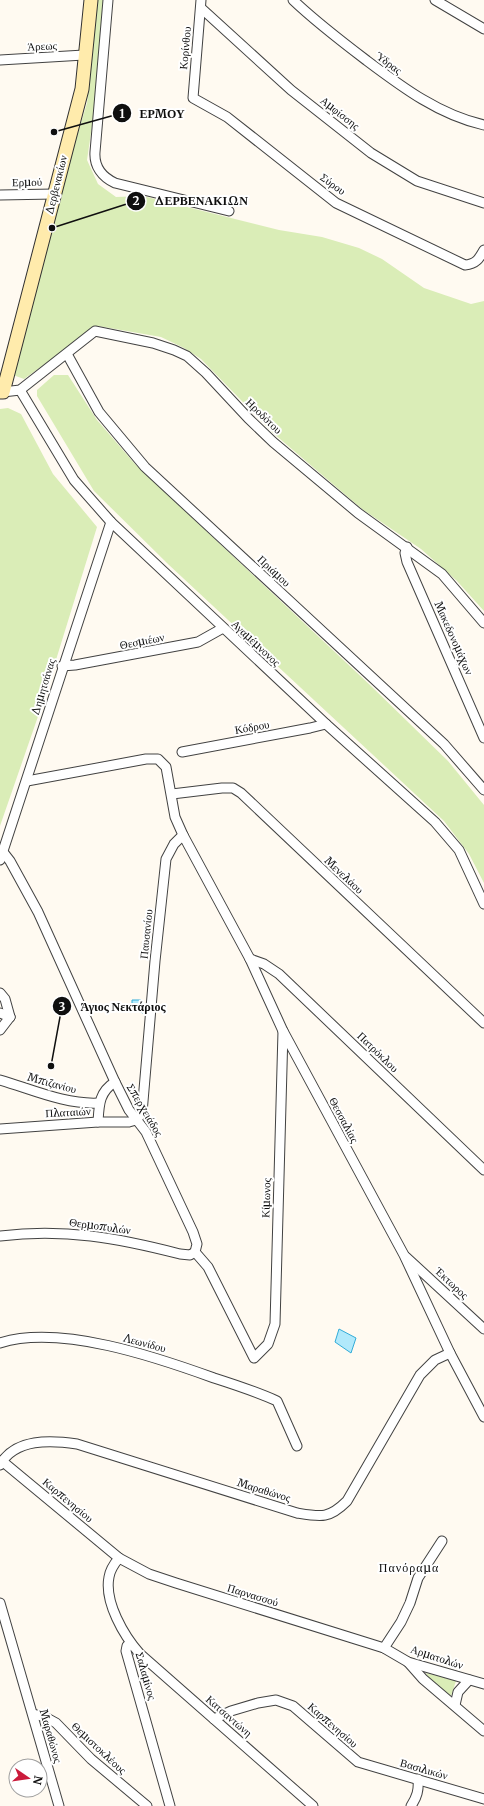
<svg xmlns="http://www.w3.org/2000/svg" width="484" height="1806" font-family="Merriweather,serif">
<style>
.green{fill:#daedb7}
.water{fill:#b1e9fb;stroke:#32acd8}
.lines{fill:none;stroke-linecap:round;stroke-linejoin:round}
.street-casing{stroke:#424242;stroke-width:11}
.secondary-casing{stroke:#313131;stroke-width:15}
.street{stroke:#fff;stroke-width:9}
.secondary{stroke:#ffebac;stroke-width:13}
.labels{text-anchor:middle;dominant-baseline:central;stroke-width:4;stroke-linejoin:round;paint-order:stroke}
.street-label{font-size:11px;fill:#0f0f0f;stroke:#fff}
.neighbourhood-label{font-size:12px;letter-spacing:1px;fill:#0f0f0f;stroke:#fff}
.leader{fill:none;stroke:#0f0f0f;stroke-width:1.5}
.callout-dot{fill:#0f0f0f;stroke:#fff;stroke-width:1.5}
.mark-label{font-size:12px;text-anchor:middle;font-weight:bold;fill:#fff}
.callout-label{font-size:12px;text-anchor:middle;font-weight:bold;fill:#0f0f0f;stroke:#fff;stroke-width:4;stroke-linejoin:round;paint-order:stroke}
</style>
<rect width="100%" height="100%" fill="#fffaf1"/>
<!-- green -->
<g class="green">
<path d="M 98,0 L 104,0 L 93,119 L 87,160 L 98,184 L 116,197 L 143,196 L 279,230 L 322,237 L 359,248 L 382,259 L 424,288 L 471,304 L 484,301 L 484,611 L 457,581 L 421,549 L 362,509 L 273,433 L 201,359 L 184,348 L 161,337 L 98,326 L 24,379 L 13,375 L 68,166 L 87,103 Z"/>
<path d="M 54,375 L 68,375 L 97,420 L 135,464 L 370,685 L 448,761 L 484,805 L 484,883 L 469,854 L 444,821 L 169,565 L 94,491 L 37,396 L 37,390 Z"/>
<path d="M 8,408 L 21,414 L 53,474 L 97,527 L 43,702 L 0,826 L 0,409 Z"/>
<path d="M 426,1673 L 456,1681 L 451,1696 L 447,1694 L 428,1677 Z"/>
</g>
<!-- water -->
<g class="water">
<path d="M 132,1000 L 141,1000 L 143,1013 L 132,1009 Z"/>
<path d="M 339,1329 L 356,1338 L 351,1353 L 335,1342 Z"/>
</g>
<g class="lines">
<defs>
<g id="street">
<path d="M 108,0 L 95,152 C 94,166 102,177 115,183 L 229,211"/>
<path d="M 201,0 L 193,98 L 227,117 L 336,203 L 465,265 C 476,264 479,259 484,250"/>
<path d="M 293,0 C 316,22 341,41 366,60 C 402,87 439,115 484,125"/>
<path d="M 435,0 L 484,29"/>
<path d="M 201,8 L 291,90 L 371,153 L 417,181 L 484,203"/>
<path d="M 0,60 L 84,55"/>
<path d="M 0,195 L 54,194"/>
<path d="M 67,354 L 99,412 L 145,467 L 444,744 L 484,790"/>
<path d="M 20,390 L 74,480 L 111,522 L 326,724 L 435,822 L 459,850 L 484,904"/>
<path d="M 3,392 L 20,390 L 95,331 L 153,343 L 174,350 L 187,356 L 206,373 L 248,418 L 273,442 L 358,513 L 442,574 L 484,623"/>
<path d="M 407,547 L 405,553 L 407,562 L 484,738"/>
<path d="M 62,666 L 75,665 L 198,642 L 223,628"/>
<path d="M 182,752 L 310,728 L 326,724"/>
<path d="M 172,794 L 222,788 L 233,788 L 241,793 L 484,1023"/>
<path d="M 183,835 L 250,959 L 283,1031 L 404,1255 L 450,1353 L 484,1417"/>
<path d="M 3,852 L 10,861 L 38,912 L 115,1082 L 129,1110 L 146,1132 L 193,1232 L 197,1244 L 195,1252 L 208,1267 L 254,1358 L 268,1344 L 275,1324 L 283,1031"/>
<path d="M 0,860 L 111,522"/>
<path d="M 250,959 L 264,964 L 279,974 L 484,1170"/>
<path d="M 0,993 L 5,999 L 10,1017"/>
<path d="M 0,1013 L 10,1017"/>
<path d="M 0,1030 L 10,1017"/>
<path d="M 0,1080 C 31,1089 66,1105 99,1103"/>
<path d="M 98,1122 C 99,1105 99,1092 115,1082"/>
<path d="M 0,1129 L 98,1122 L 129,1122 L 136,1120 L 142,1113 L 155,961 L 166,859 L 174,844 L 183,835 L 175,817 L 166,767 L 158,759 L 146,759 L 27,781"/>
<path d="M 0,1236 C 64,1228 118,1238 180,1254 L 190,1255 L 195,1252"/>
<path d="M 406,1257 L 484,1329"/>
<path d="M 0,1343 C 60,1324 156,1357 214,1378 C 236,1385 257,1392 277,1401 L 297,1446"/>
<path d="M 2,1461 L 119,1558 L 149,1574 L 176,1583 L 384,1648 L 408,1662 L 484,1684"/>
<path d="M 0,1465 C 15,1438 51,1440 77,1444 L 297,1513 C 321,1517 329,1519 347,1501 L 420,1375 L 435,1360 L 450,1353"/>
<path d="M 119,1558 C 114,1564 110,1570 109,1577 C 104,1602 124,1636 140,1654 L 313,1806"/>
<path d="M 0,1603 L 59,1806"/>
<path d="M 130,1643 L 127,1646 L 126,1651 L 170,1806"/>
<path d="M 384,1648 L 401,1622 L 410,1603 L 418,1578 L 442,1541"/>
<path d="M 408,1662 L 423,1679 L 484,1731"/>
<path d="M 455,1705 L 458,1692 L 469,1680"/>
<path d="M 33,1714 L 45,1717 L 56,1723 L 91,1759 L 147,1806"/>
<path d="M 214,1719 L 231,1711 L 258,1703 L 276,1700 L 293,1706 L 358,1762 L 484,1799"/>
<path d="M 411,1806 C 417,1797 419,1790 418,1779"/>
</g>
<path id="secondary" d="M 0,392 L 3,392 L 82,89 L 91,0"/>
</defs>
<!-- street casing -->
<use href="#street" class="street-casing"/>
<!-- secondary casing -->
<use href="#secondary" class="secondary-casing"/>
<!-- street -->
<use href="#street" class="street"/>
<!-- secondary -->
<use href="#secondary" class="secondary"/>
</g>
<g class="labels">
<!-- street labels -->
<g class="street-label">
<text transform="translate(42 46) rotate(-3)">Άρεως</text>
<text transform="translate(185 48) rotate(-85)">Κορίνθου</text>
<text transform="translate(389 63) rotate(37)">Ύδρας</text>
<text transform="translate(340 113) rotate(38)">Αμφίσσης</text>
<text transform="translate(27 182) rotate(-1)">Ερμού</text>
<text transform="translate(333 184) rotate(36)">Σύρου</text>
<text transform="translate(56 185) rotate(-76)">Δερβενακίων</text>
<text transform="translate(264 416) rotate(44)">Ηροδότου</text>
<text transform="translate(274 571) rotate(43)">Πριάμου</text>
<text transform="translate(454 638) rotate(66)">Μακεδονομάχων</text>
<text transform="translate(142 641) rotate(-11)">Θεσμιέων</text>
<text transform="translate(256 643) rotate(43)">Αγαμέμνονος</text>
<text transform="translate(43 687) rotate(-73)">Δημητσάνας</text>
<text transform="translate(252 727) rotate(-10)">Κόδρου</text>
<text transform="translate(344 875) rotate(43)">Μενελάου</text>
<text transform="translate(146 934) rotate(-84)">Παυσανίου</text>
<text transform="translate(378 1052) rotate(44)">Πατρόκλου</text>
<text transform="translate(52 1083) rotate(15)">Μπιζανίου</text>
<text transform="translate(145 1110) rotate(59)">Σπερχειάδος</text>
<text transform="translate(68 1112) rotate(-3)">Πλαταιών</text>
<text transform="translate(344 1120) rotate(62)">Θεσσαλίας</text>
<text transform="translate(266 1198) rotate(-88)">Κίμωνος</text>
<text transform="translate(100 1226) rotate(8)">Θερμοπυλών</text>
<text transform="translate(452 1283) rotate(43)">Έκτωρος</text>
<text transform="translate(145 1343) rotate(15)">Λεωνίδου</text>
<text transform="translate(264 1490) rotate(17)">Μαραθώνος</text>
<text transform="translate(68 1500) rotate(40)">Καρπενησίου</text>
<text transform="translate(253 1595) rotate(17)">Παρνασσού</text>
<text transform="translate(437 1657) rotate(18)">Αρματολών</text>
<text transform="translate(146 1676) rotate(74)">Σαλαμίνος</text>
<text transform="translate(229 1716) rotate(41)">Κατσαντώνη</text>
<text transform="translate(333 1725) rotate(41)">Καρπενησίου</text>
<text transform="translate(51 1736) rotate(74)">Μαραθώνος</text>
<text transform="translate(99 1748) rotate(43)">Θεμιστοκλέους</text>
<text transform="translate(424 1769) rotate(16)">Βασιλικών</text>
</g>
<!-- neighbourhood labels -->
<g class="neighbourhood-label">
<text x="409" y="1567">Πανόραμα</text>
</g>
</g>
<!-- callouts -->
<path class="leader" d="M54 132L122 113M52 228L136 201M51 1066L62 1006"/>
<g class="callout-dot">
<circle cx="54" cy="132" r="4"/>
<circle cx="52" cy="228" r="4"/>
<circle cx="51" cy="1066" r="4"/>
<circle cx="122" cy="113" r="10"/>
<circle cx="136" cy="201" r="10"/>
<circle cx="62" cy="1006" r="10"/>
</g>
<g class="mark-label">
<text x="122" y="118">1</text>
<text x="136" y="205">2</text>
<text x="62" y="1011">3</text>
</g>
<g class="callout-label">
<text x="162" y="118">ΕΡΜΟΥ</text>
<text x="201" y="205">ΔΕΡΒΕΝΑΚΙΩΝ</text>
<text x="123" y="1011">Άγιος Νεκτάριος</text>
</g>
<!-- north arrow -->
<g transform="translate(28 1778) rotate(103)"><circle r="19" fill="#ffffff" stroke="#9f9f9f"/>
<path d="M0-3L7 15L0 10L-7 15Z" fill="#cb1b3b"/>
<text y="-6" font-size="11" font-weight="bold" text-anchor="middle" fill="#0f0f0f">N</text>
</g>
</svg>
